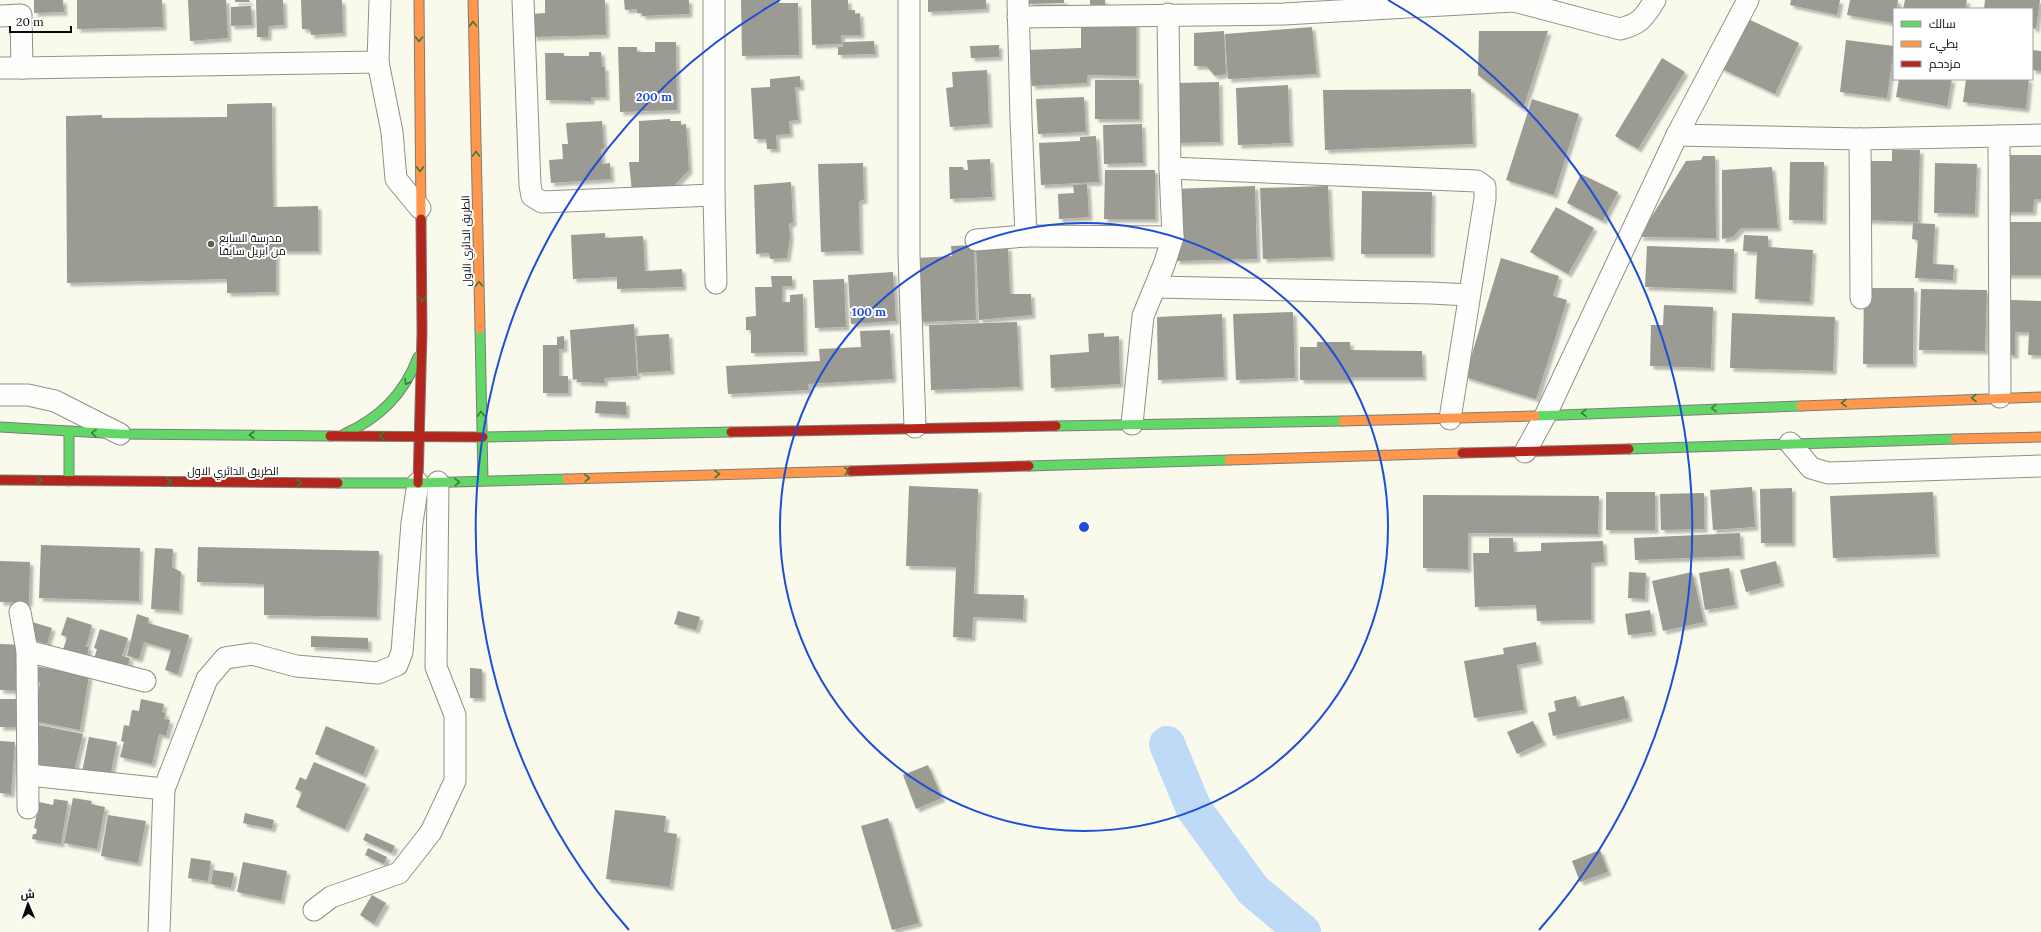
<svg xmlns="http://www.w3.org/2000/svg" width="2041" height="932" font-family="Lora,Cairo,serif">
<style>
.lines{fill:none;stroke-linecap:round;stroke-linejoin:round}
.river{stroke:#bedaf7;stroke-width:36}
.building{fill:#9b9a93;filter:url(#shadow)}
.street-casing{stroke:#91918b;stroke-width:23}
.fast-casing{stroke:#7e7e78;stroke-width:11}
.slow-casing{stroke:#7e7e78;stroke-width:11}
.jam-casing{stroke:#7e7e78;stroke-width:11}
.street{stroke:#fefefc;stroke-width:21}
.fast{stroke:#63d668;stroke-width:9}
.slow{stroke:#ff974d;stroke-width:9}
.jam{stroke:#b3261e;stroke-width:9}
.oneway{stroke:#3a7a3d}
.ring{fill:none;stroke:#1d4ed8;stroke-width:2}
.poi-dot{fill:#5d5d58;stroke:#fff;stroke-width:1.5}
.labels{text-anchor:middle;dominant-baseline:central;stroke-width:4;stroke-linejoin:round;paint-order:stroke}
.poi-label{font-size:11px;fill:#090909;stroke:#fff;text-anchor:start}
.street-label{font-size:11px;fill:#090909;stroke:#fff}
.centre{fill:#1d4ed8;stroke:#fff;stroke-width:2}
.ring-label{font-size:12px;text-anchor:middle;font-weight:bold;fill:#1d4ed8;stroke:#fff;stroke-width:4;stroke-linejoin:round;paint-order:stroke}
</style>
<defs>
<filter id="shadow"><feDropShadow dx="3.5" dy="3.5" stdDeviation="1" flood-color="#0004"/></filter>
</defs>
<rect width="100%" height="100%" fill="#f9f9ec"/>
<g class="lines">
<!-- river -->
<path class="river" d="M 1167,744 L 1194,809 L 1253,890 L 1303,932"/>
</g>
<!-- building -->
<g class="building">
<path d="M 34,0 L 63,0 L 64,12 L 34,13 Z"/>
<path d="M 77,0 L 162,0 L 163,27 L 77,29 Z"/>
<path d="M 188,0 L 226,0 L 228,38 L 190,41 Z"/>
<path d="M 235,0 L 249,0 L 250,2 L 235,2 Z"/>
<path d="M 256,0 L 283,0 L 284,25 L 268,26 L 268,37 L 257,37 Z"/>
<path d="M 301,0 L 342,0 L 343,33 L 311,35 L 310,29 L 302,29 Z"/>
<path d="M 545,0 L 605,0 L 606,35 L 533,37 L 532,14 L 545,13 Z"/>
<path d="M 624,0 L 689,0 L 689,14 L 642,16 L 642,13 L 637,13 L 637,9 L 625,10 Z"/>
<path d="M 741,0 L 778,0 L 779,3 L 798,3 L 799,55 L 742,56 Z"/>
<path d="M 811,0 L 848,0 L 848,10 L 855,10 L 855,14 L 860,13 L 861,35 L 841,35 L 842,44 L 812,45 Z"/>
<path d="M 928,0 L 986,0 L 986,9 L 928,12 Z"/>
<path d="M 1028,0 L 1064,0 L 1064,3 L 1029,4 Z"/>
<path d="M 1090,0 L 1105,0 L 1106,10 L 1090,11 Z"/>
<path d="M 1791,0 L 1840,0 L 1837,15 L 1790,5 Z"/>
<path d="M 1850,0 L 1898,0 L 1897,9 L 1894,9 L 1894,23 L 1847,15 Z"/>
<path d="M 1905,0 L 1967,0 L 1965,9 L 1903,9 Z"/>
<path d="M 1985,0 L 2040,0 L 2036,29 L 2032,28 L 2032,9 L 1984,9 Z"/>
<path d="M 251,6 L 252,25 L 231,26 L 231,7 Z"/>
<path d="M 1744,17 L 1799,43 L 1775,94 L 1720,68 Z"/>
<path d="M 1081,23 L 1136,23 L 1136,76 L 1087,75 L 1087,83 L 1032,86 L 1031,77 L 1028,77 L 1027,50 L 1081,48 Z"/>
<path d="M 1312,27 L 1317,74 L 1228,79 L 1225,34 Z"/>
<path d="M 1224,31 L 1226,74 L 1215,76 L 1206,66 L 1194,66 L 1194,33 Z"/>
<path d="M 1479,31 L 1548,31 L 1523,109 L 1478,75 Z"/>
<path d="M 1846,40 L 1894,46 L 1887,98 L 1840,92 Z"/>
<path d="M 874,41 L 875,54 L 838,55 L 838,47 L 843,47 L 843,42 Z"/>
<path d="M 655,42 L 676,42 L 677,110 L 620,112 L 618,47 L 637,47 L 637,52 L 655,52 Z"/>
<path d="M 999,45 L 999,57 L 971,58 L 970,46 Z"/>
<path d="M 2032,50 L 2041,51 L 2041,71 L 2032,70 Z"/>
<path d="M 589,52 L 601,52 L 602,67 L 605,67 L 606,97 L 591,97 L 591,101 L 546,100 L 545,53 L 564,53 L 564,56 L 589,56 Z"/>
<path d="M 1662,58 L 1685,72 L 1638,149 L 1615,136 Z"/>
<path d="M 987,70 L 989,124 L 950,127 L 946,88 L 953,87 L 952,72 Z"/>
<path d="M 800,76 L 801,87 L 795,87 L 798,120 L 789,121 L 790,134 L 776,135 L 777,149 L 767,149 L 766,139 L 754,139 L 751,88 L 770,87 L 770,79 Z"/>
<path d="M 1899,79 L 1952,79 L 1947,106 L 1896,97 Z"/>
<path d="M 1966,79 L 2029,79 L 2026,109 L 1963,102 Z"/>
<rect x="1095" y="80" width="44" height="39"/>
<path d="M 1219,82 L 1220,142 L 1177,143 L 1176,83 Z"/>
<path d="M 1288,85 L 1290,143 L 1238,145 L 1236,88 Z"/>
<path d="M 1471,89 L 1473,144 L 1325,150 L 1323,90 Z"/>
<path d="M 1084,97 L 1086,132 L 1038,134 L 1036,99 Z"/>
<path d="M 1532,99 L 1579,114 L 1554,195 L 1506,180 Z"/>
<path d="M 272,103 L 273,207 L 318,206 L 318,251 L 276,251 L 276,292 L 227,293 L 227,279 L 67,283 L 66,116 L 102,115 L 102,118 L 227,117 L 227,104 Z"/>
<path d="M 670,119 L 670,121 L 681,121 L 681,125 L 686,124 L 689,170 L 671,189 L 632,192 L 629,162 L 639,162 L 639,121 Z"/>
<path d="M 602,121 L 604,148 L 601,149 L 602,164 L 610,163 L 611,179 L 551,183 L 549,160 L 563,159 L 562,144 L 568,144 L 566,123 Z"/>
<path d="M 1142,124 L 1143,163 L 1104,164 L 1103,125 Z"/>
<path d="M 1096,136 L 1099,182 L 1041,185 L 1039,143 L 1080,141 L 1080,137 Z"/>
<path d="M 1892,150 L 1920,150 L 1918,222 L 1863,220 L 1864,161 L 1892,161 Z"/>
<path d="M 2003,155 L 2041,155 L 2041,199 L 2034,199 L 2033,212 L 2002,212 Z"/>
<path d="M 1703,156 L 1715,156 L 1716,238 L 1639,237 L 1686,161 L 1701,160 Z"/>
<path d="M 990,159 L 992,197 L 950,199 L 949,167 L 963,167 L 964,170 L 968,170 L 967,160 Z"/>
<path d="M 1790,162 L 1824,162 L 1823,221 L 1789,220 Z"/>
<path d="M 863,163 L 864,200 L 859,201 L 860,251 L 821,252 L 818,164 Z"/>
<path d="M 1935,163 L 1977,164 L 1975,214 L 1934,213 Z"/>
<path d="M 1772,167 L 1778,228 L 1741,228 L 1733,237 L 1722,239 L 1722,170 Z"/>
<path d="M 1105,170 L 1155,170 L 1155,219 L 1104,219 Z"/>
<path d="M 1581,174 L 1618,192 L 1603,221 L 1567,203 Z"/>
<path d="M 791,182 L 793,223 L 789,224 L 790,237 L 787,258 L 770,259 L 769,253 L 756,254 L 754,185 Z"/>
<path d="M 1087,184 L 1089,217 L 1059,219 L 1058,194 L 1074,193 L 1073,185 Z"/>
<path d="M 1255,186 L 1257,259 L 1176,261 L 1174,189 Z"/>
<path d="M 1328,186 L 1331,257 L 1263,259 L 1260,188 Z"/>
<path d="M 1362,191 L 1432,192 L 1431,254 L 1361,254 Z"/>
<path d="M 1556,207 L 1594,228 L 1568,274 L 1530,252 Z"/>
<rect x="2005" y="222" width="36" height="53"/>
<path d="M 1913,223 L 1935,224 L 1933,264 L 1954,265 L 1953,280 L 1915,278 L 1918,240 L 1912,239 Z"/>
<path d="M 605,233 L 605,238 L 643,236 L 645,271 L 682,269 L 683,287 L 617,289 L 617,277 L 573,279 L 571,235 Z"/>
<path d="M 1744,235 L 1768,236 L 1768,247 L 1813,250 L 1810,302 L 1755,299 L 1757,252 L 1743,251 Z"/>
<path d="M 974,245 L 976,320 L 920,322 L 917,258 L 952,256 L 951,246 Z"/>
<path d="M 1647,246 L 1734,249 L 1733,290 L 1645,287 Z"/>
<path d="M 1008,247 L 1010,294 L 1031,294 L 1032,315 L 979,320 L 976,248 Z"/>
<path d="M 1501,258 L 1559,276 L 1553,296 L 1567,300 L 1536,399 L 1465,377 Z"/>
<path d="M 893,272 L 896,321 L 851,324 L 848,275 Z"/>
<path d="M 771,276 L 792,276 L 792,286 L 782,286 L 782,302 L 790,302 L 790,295 L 803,294 L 804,352 L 751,353 L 751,330 L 746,330 L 746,317 L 756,316 L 755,287 L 772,287 Z"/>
<path d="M 844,279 L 846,327 L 815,328 L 813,280 Z"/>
<path d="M 1864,288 L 1914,288 L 1913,364 L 1863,364 Z"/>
<path d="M 1921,289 L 1987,290 L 1985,351 L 1919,350 Z"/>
<path d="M 2010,300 L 2041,301 L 2041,355 L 2028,355 L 2029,332 L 2015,332 L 2015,355 L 2008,355 Z"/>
<path d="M 1664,305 L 1713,307 L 1711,368 L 1650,366 L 1651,325 L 1663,325 Z"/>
<path d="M 1293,312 L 1295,378 L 1236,380 L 1233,314 Z"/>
<path d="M 1732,313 L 1835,317 L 1833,371 L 1730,368 Z"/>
<path d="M 1222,314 L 1224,377 L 1158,380 L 1157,317 Z"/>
<path d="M 1017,322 L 1020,387 L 931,390 L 929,325 Z"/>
<path d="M 634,324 L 637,376 L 604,378 L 604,383 L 577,382 L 577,379 L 573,380 L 570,330 Z"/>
<path d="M 890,330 L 893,379 L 808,384 L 809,390 L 728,394 L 726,366 L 820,361 L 819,349 L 861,347 L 860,331 Z"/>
<path d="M 1104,333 L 1104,337 L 1119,336 L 1120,384 L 1051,388 L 1050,355 L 1089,352 L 1088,334 Z"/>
<path d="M 669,334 L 671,371 L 638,373 L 636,336 Z"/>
<path d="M 564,336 L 564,349 L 559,349 L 559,376 L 568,376 L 568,393 L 543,393 L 543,345 L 557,345 L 557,337 Z"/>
<path d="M 1317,342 L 1350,342 L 1350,350 L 1422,351 L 1423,377 L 1350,377 L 1350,380 L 1300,380 L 1300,347 L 1317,347 Z"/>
<path d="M 596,401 L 626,402 L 626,415 L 595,413 Z"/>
<path d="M 909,486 L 978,489 L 974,594 L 1024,595 L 1023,619 L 973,617 L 972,638 L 953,637 L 956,567 L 906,566 Z"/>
<path d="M 1752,487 L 1755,527 L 1713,530 L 1710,490 Z"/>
<path d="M 1792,488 L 1792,543 L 1761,543 L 1760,489 Z"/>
<rect x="1606" y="492" width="49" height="38"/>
<path d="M 1933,492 L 1936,554 L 1833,558 L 1830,496 Z"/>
<path d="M 1704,493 L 1704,529 L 1661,530 L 1660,494 Z"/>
<path d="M 1423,495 L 1599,496 L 1598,534 L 1468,533 L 1468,569 L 1423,568 Z"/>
<path d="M 1740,533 L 1741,556 L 1635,560 L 1634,538 Z"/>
<path d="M 1489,538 L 1513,538 L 1514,552 L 1541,551 L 1541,543 L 1603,541 L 1604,562 L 1591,563 L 1591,620 L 1537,621 L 1536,605 L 1475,607 L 1473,553 L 1489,553 Z"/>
<path d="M 41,545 L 140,548 L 139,601 L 39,598 Z"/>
<path d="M 198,547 L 379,551 L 377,617 L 264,615 L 264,584 L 197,582 Z"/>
<path d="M 155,548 L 173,549 L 172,567 L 181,572 L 179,611 L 151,609 Z"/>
<path d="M 0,561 L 30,562 L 29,603 L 0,602 Z"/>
<path d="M 1776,561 L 1781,583 L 1746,592 L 1740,570 Z"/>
<path d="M 1729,568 L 1735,605 L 1705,610 L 1699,573 Z"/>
<path d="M 1629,572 L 1646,573 L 1645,599 L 1628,598 Z"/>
<path d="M 1692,572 L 1704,622 L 1663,631 L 1652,581 Z"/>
<path d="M 1650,610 L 1653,632 L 1628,635 L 1625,614 Z"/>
<path d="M 678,611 L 700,617 L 696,630 L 674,624 Z"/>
<path d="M 137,614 L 149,618 L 148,623 L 189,635 L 178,674 L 165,670 L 171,650 L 144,642 L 139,659 L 127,656 Z"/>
<path d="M 67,617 L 92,625 L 86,647 L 89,647 L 86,660 L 62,653 L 67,637 L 61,635 Z"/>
<path d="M 32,622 L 52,628 L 47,644 L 27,638 Z"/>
<path d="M 100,629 L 128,638 L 122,656 L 130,658 L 125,675 L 92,665 L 97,649 L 94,648 Z"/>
<path d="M 311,636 L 368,638 L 368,649 L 311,647 Z"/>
<path d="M 1536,642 L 1539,661 L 1517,665 L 1524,710 L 1474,718 L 1464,661 L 1504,654 L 1503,648 Z"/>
<path d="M 0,644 L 24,645 L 23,691 L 0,690 Z"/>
<path d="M 35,666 L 89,676 L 80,730 L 33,721 L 40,682 L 32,681 Z"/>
<path d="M 470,668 L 482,669 L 482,698 L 470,698 Z"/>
<path d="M 1576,696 L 1578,707 L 1624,696 L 1629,718 L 1553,736 L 1548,713 L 1556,711 L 1554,701 Z"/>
<rect x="0" y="699" width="23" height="28"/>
<path d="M 141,699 L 164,704 L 162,712 L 166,713 L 164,719 L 170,720 L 166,736 L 159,734 L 152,764 L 120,757 L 124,742 L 121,741 L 124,725 L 129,726 L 132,710 L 139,711 Z"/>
<path d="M 1533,721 L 1543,742 L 1517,754 L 1507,732 Z"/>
<path d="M 34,724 L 83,734 L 72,780 L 33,774 Z"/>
<path d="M 326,726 L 375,747 L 363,775 L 315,754 Z"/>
<path d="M 89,737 L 117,742 L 109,783 L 81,777 Z"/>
<path d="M 0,741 L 15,742 L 11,794 L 0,793 Z"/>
<path d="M 314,762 L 366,784 L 345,829 L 296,807 L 302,792 L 295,789 L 300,777 L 306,780 Z"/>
<path d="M 928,765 L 942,798 L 916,809 L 903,775 Z"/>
<path d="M 73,798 L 92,801 L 91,804 L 105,807 L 97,849 L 64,843 Z"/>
<path d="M 54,799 L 68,801 L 61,844 L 32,839 L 33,834 L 36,834 L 37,829 L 34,828 L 39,802 L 53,805 Z"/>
<path d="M 615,810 L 666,816 L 664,832 L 677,834 L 670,887 L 606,879 Z"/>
<path d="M 245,813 L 274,820 L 272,829 L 243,823 Z"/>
<path d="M 108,815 L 146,821 L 138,863 L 101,856 Z"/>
<path d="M 888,818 L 919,923 L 892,930 L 861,826 Z"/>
<path d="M 366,833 L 395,846 L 392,853 L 363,840 Z"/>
<path d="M 368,848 L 387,857 L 384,864 L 365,855 Z"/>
<path d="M 1600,850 L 1608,872 L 1580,882 L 1572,861 Z"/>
<path d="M 191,858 L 211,861 L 208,881 L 188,878 Z"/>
<path d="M 243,862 L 287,871 L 281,901 L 237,892 Z"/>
<path d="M 213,870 L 234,873 L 231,888 L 211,884 Z"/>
<path d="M 372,895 L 386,903 L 374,924 L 360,915 Z"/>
</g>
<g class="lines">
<defs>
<g id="street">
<path d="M 380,0 L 378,62 L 392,132 L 396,179 L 420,208"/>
<path d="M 523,0 L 530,185 L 532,196 L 542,202 L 714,195"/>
<path d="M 714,0 L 714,195 L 716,283"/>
<path d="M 909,0 L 909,254 L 915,427"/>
<path d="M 0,16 L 21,15 L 22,68 L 378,62"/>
<path d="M 1018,17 L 1284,14 L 1514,1 L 1620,29 C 1641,24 1644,17 1655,0"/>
<path d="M 0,68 L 22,68"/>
<path d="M 1677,135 L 1860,139 L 2041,135"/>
<path d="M 1999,136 L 2000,397"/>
<path d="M 1860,139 L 1861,298"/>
<path d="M 1170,168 L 1477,181 L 1485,187 L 1485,199 L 1450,419"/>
<path d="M 1026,236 L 1173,237"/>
<path d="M 976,240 L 1026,236 L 1021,119 L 1018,0"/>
<path d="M 1156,287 L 1431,293 L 1469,295"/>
<path d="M 0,395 L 28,395 L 55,401 L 120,434"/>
<path d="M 1132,424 L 1143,316 L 1164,265 L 1173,237 L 1170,168 L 1168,14"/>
<path d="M 1790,443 L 1811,468 L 1828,473 L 2041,466"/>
<path d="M 1525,452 L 1546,414 L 1677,135 L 1748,0"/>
<path d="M 20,612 L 27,651 L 28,808"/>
<path d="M 27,651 L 145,681"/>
<path d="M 29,775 L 164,789"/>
<path d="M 314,910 L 331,897 L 399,873 L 431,832 L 455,781 L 455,715 L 436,667 L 438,482"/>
<path d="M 159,932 L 164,789 L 207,679 L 225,658 L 252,654 L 296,666 L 378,673 L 397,665 L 402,652 L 412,523 L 418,483"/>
</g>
<g id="fast">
<path d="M 480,329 L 483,481"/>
<path d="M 1535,416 L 1801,406"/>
<path d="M 1056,426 L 1343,421"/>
<path d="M 0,427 L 120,434 L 330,436"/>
<path d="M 69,431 L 69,481"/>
<path d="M 344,434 C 380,418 404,394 418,357"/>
<path d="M 483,437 L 731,432"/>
<path d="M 1629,449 L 1955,439"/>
<path d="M 1029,466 L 1229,460"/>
<path d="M 338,483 L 418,483 L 567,479"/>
</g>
<g id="slow">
<path d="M 419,0 L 421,219"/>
<path d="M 473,0 L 480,329"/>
<path d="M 1801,406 L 2041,397"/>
<path d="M 1343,421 L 1535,416"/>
<path d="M 1955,439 L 2041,437"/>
<path d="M 1229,460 L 1462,453"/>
<path d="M 567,479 L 851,471"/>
</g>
<g id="jam">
<path d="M 731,432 L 1056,426"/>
<path d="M 330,436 L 483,437"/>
<path d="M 1462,453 L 1629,449"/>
<path d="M 851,471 L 1029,466"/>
<path d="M 0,480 L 338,483"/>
<path d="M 418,483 L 422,332 L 421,219"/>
</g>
</defs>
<!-- street casing -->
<use href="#street" class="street-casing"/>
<!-- fast casing -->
<use href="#fast" class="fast-casing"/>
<!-- slow casing -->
<use href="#slow" class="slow-casing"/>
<!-- jam casing -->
<use href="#jam" class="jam-casing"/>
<!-- street -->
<use href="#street" class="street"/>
<!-- fast -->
<use href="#fast" class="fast"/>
<!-- slow -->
<use href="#slow" class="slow"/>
<!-- jam -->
<use href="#jam" class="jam"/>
</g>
<!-- one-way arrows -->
<defs><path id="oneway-chevron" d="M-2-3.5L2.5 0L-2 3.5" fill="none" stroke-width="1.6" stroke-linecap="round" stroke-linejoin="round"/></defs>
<g class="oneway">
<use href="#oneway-chevron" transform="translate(473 24) rotate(-91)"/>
<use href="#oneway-chevron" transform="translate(419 39) rotate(90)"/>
<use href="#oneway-chevron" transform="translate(476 154) rotate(-91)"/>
<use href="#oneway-chevron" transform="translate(420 169) rotate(90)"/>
<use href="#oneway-chevron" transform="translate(479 284) rotate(-91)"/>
<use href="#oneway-chevron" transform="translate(422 299) rotate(89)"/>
<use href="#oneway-chevron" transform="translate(407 382) rotate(120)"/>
<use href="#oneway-chevron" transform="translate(1974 398) rotate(178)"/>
<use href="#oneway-chevron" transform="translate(1844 403) rotate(178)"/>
<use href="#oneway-chevron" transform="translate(1714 408) rotate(178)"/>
<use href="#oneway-chevron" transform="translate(1584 413) rotate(178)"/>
<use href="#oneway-chevron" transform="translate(481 414) rotate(-91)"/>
<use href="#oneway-chevron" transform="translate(94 433) rotate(-177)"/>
<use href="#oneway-chevron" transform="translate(252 435) rotate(-180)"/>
<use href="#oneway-chevron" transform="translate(382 436) rotate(-180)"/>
<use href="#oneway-chevron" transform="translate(847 471) rotate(-2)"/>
<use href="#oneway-chevron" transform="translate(717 474) rotate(-2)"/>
<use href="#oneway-chevron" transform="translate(587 478) rotate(-2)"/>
<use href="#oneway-chevron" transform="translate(39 480) rotate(1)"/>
<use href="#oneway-chevron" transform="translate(169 482)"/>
<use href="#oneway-chevron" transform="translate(457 482) rotate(-2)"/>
<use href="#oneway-chevron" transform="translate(299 483)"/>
</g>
<!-- distance rings -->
<g class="ring">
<circle cx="1084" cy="527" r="304"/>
<path d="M629 930A608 608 0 0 1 780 0M1388 0A608 608 0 0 1 1539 930"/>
</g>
<!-- markers -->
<circle class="poi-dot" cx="211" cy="244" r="4"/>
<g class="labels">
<!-- poi labels -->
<g class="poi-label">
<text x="219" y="238">مدرسة السابع<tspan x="219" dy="13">من ابريل سابقا</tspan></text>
</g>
<!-- street labels -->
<g class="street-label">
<text transform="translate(466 241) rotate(-91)">الطريق الدائري الاول</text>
<text x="233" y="471">الطريق الدائري الاول</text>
</g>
</g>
<circle cx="1084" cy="527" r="6" class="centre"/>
<g class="ring-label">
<text x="654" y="101">200 m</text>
<text x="869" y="316">100 m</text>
</g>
<!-- legend -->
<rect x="1893" y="8" width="140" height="72" fill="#ffffff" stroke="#9d9d9d"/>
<rect x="1901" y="21" width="20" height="6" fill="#63d668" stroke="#9d9d9d"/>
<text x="1929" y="28" font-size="12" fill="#090909">سالك</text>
<rect x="1901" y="41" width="20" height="6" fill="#ff974d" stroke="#9d9d9d"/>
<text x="1929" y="48" font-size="12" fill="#090909">بطيء</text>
<rect x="1901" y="61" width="20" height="6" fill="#b3261e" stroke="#9d9d9d"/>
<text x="1929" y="68" font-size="12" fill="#090909">مزدحم</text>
<!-- north arrow -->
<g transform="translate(28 904) rotate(358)" stroke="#ffffff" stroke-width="3" paint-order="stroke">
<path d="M0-3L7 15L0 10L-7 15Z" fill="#090909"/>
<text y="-6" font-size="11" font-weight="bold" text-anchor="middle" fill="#090909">ش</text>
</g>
<!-- scale -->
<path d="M10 26v6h61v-6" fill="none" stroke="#090909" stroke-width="2"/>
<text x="16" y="26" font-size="12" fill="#090909" stroke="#ffffff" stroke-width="3" paint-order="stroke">20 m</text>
</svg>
